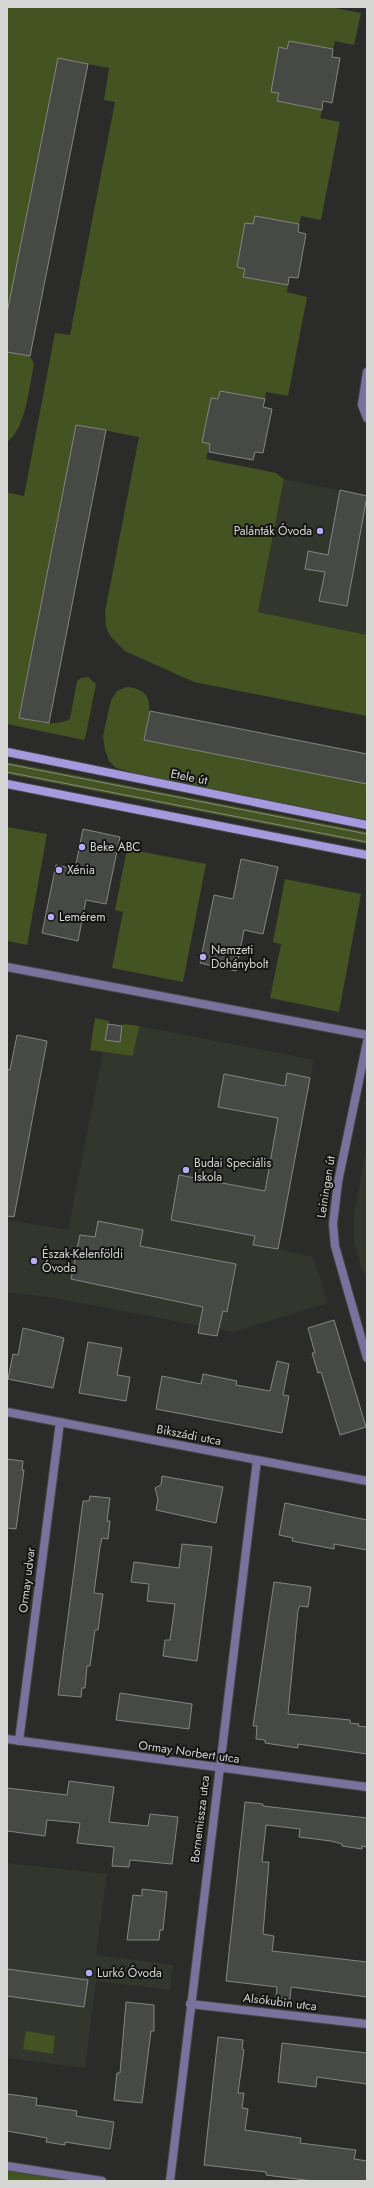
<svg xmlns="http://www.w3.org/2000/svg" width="374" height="2188" font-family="Jost,sans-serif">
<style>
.built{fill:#33362d}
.green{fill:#435321}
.building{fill:#474945;stroke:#848682}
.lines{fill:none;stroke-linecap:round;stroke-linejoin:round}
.minor-casing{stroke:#464745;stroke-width:10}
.secondary-casing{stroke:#464745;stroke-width:10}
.minor{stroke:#79729c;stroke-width:8}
.secondary{stroke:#a59add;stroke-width:8}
.tram{stroke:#878885;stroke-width:1}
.poi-dot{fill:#b7abf7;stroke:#141413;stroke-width:1.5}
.labels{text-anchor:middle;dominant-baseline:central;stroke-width:4;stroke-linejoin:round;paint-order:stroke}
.poi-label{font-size:12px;fill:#d6d7d5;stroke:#141413;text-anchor:start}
.street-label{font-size:12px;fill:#d6d7d5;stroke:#141413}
</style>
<rect width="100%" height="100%" fill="#2b2c29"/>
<!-- built -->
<g class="built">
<path d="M 284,479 L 367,496 L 367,635 L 258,612 Z"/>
<path d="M 139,1026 L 314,1060 L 278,1249 L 313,1257 L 328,1303 L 233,1332 L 55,1298 L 7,1292 L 7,1220 L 68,1230 L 103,1052 L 133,1056 Z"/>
<path d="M 367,1147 L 367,1277 L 361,1267 L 354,1242 L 354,1213 Z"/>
<path d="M 7,1863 L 107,1874 L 96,1955 L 173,1965 L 170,1990 L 96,1981 L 85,2068 L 7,2058 Z"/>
</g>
<!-- green -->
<g class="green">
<path d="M 7,7 L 329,7 L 361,13 L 354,45 L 335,41 L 333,49 L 289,41 L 287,49 L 279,47 L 271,92 L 279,93 L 277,101 L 322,110 L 320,118 L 340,122 L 321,220 L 301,216 L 299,224 L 255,216 L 253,224 L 245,223 L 237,267 L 245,269 L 243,277 L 288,285 L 287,292 L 307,297 L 288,396 L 266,392 L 265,399 L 211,398 L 202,442 L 210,444 L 206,459 L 276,473 L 284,479 L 258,612 L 367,635 L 367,716 L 194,682 L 125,651 L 111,637 L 106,627 L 105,612 L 139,437 L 77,425 L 19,717 C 35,722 54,727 70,719 L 77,681 L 81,678 L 88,677 L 96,684 L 86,734 L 84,740 L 7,724 L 7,488 L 9,493 L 24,496 L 55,333 L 70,335 L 115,102 L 104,100 L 109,68 L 88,64 L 30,356 L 34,364 C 29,386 26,429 7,442 Z"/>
<path d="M 127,687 C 161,690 147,718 144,740 L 367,784 L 367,820 L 160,780 L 116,768 L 109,761 L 105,750 L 103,736 L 111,700 L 117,691 Z"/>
<path d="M 7,762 L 367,832 L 367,844 L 7,774 Z"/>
<path d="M 7,827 L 47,834 L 27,945 L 7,941 Z"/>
<path d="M 127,849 L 206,864 L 183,982 L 112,968 L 123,912 L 115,910 Z"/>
<path d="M 285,879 L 361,894 L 339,1012 L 270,998 L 281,944 L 273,942 Z"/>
<path d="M 95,1018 L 109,1021 L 108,1024 L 122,1026 L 123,1024 L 139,1026 L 133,1056 L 90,1050 Z"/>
<path d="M 26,2031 L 55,2036 L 53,2054 L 23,2049 Z"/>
<path d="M 7,2166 L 102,2181 L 7,2181 Z"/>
</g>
<!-- building -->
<g class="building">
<path d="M 289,41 L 333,49 L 332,57 L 340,58 L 332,103 L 323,101 L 322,110 L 277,101 L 279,93 L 271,92 L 279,47 L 287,49 Z"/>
<path d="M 58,58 L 88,64 L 30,356 L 7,352 L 7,313 Z"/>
<path d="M 255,216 L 299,224 L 298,232 L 306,234 L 298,278 L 289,277 L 288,285 L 243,277 L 245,269 L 237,267 L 245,223 L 253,224 Z"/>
<path d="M 220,391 L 265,399 L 263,407 L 272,409 L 263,453 L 255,452 L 253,460 L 209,452 L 210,444 L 202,442 L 211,398 L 218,399 Z"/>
<path d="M 76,425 L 106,430 L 49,723 L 19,718 Z"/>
<path d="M 340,490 L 367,496 L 347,606 L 319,601 L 325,572 L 305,569 L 308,551 L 328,555 Z"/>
<path d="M 150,711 L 367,754 L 367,784 L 144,740 Z"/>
<path d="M 83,829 L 120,837 L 106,904 L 86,900 L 78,941 L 42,933 L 56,865 L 75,869 Z"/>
<path d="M 241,859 L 278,867 L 263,934 L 244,930 L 236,971 L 200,963 L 214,895 L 233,899 Z"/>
<path d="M 108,1024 L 122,1026 L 120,1042 L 105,1040 Z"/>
<path d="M 17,1035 L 47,1041 L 14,1217 L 7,1216 L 7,1069 L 10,1070 Z"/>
<path d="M 287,1073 L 310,1078 L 278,1249 L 253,1245 L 255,1236 L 171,1220 L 179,1175 L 265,1191 L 278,1118 L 218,1107 L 224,1074 L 285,1086 Z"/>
<path d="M 98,1221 L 143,1230 L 140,1246 L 236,1264 L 227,1312 L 223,1311 L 217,1336 L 198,1333 L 203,1307 L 71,1279 L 80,1235 L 95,1237 Z"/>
<path d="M 334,1320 L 366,1427 L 340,1435 L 321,1372 L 318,1373 L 312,1353 L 315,1353 L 308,1328 Z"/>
<path d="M 23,1328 L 64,1338 L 53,1388 L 8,1379 L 13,1354 L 18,1355 Z"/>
<path d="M 88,1342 L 122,1348 L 117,1375 L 130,1377 L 126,1401 L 79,1393 Z"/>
<path d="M 277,1361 L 289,1364 L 283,1395 L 289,1396 L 282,1433 L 156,1409 L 162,1376 L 201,1384 L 203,1374 L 237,1381 L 236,1385 L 270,1391 Z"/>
<path d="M 7,1459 L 23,1461 L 22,1470 L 24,1470 L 16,1529 L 7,1528 Z"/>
<path d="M 162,1476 L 223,1487 L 216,1523 L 156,1510 L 158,1499 L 155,1488 L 161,1485 Z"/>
<path d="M 90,1496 L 110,1498 L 107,1521 L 110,1521 L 108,1539 L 102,1538 L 100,1547 L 94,1593 L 103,1594 L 98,1630 L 95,1630 L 90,1666 L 87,1666 L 85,1688 L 82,1688 L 81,1697 L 58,1695 L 83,1501 L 89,1501 Z"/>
<path d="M 285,1503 L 367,1520 L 367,1550 L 334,1544 L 334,1549 L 292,1541 L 293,1538 L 279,1535 Z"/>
<path d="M 182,1544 L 212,1547 L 197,1661 L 163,1656 L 165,1640 L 170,1640 L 175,1604 L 147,1601 L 149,1584 L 131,1582 L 134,1562 L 179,1568 Z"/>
<path d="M 274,1582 L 311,1587 L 308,1607 L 300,1606 L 298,1610 L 288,1714 L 350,1720 L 350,1723 L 359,1724 L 358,1726 L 367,1727 L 367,1754 L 298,1744 L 298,1748 L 265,1743 L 265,1740 L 256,1739 L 257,1726 L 253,1726 Z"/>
<path d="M 120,1693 L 192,1704 L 189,1729 L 116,1720 Z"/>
<path d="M 69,1781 L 114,1787 L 109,1822 L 148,1826 L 150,1814 L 178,1817 L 172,1864 L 130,1860 L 129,1867 L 112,1866 L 114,1847 L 77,1843 L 80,1823 L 47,1820 L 45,1836 L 7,1831 L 7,1788 L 67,1795 Z"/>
<path d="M 245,1802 L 263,1804 L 263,1806 L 367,1818 L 367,1847 L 362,1846 L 362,1849 L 342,1846 L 342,1844 L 331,1841 L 299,1837 L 300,1829 L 266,1825 L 262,1862 L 269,1862 L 263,1934 L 274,1936 L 272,1951 L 367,1962 L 367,1997 L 291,1987 L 290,2000 L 276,1998 L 277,1987 L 226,1981 Z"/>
<path d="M 142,1889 L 167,1892 L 163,1930 L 160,1930 L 159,1940 L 127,1940 L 133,1895 L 142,1896 Z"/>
<path d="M 7,1969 L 88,1980 L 84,2007 L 7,1996 Z"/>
<path d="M 126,2002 L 154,2005 L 154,2031 L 151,2031 L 142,2103 L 114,2100 L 117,2073 L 120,2073 Z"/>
<path d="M 218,2037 L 243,2040 L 242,2049 L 244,2050 L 238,2093 L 244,2093 L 242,2108 L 248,2109 L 245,2130 L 301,2138 L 300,2143 L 356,2150 L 354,2159 L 367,2161 L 367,2181 L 313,2181 L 266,2175 L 266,2172 L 204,2165 Z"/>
<path d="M 282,2043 L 367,2053 L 367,2084 L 317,2077 L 316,2087 L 278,2082 Z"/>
<path d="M 7,2094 L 37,2098 L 36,2105 L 77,2111 L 76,2116 L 114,2122 L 110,2149 L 65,2142 L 65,2145 L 46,2142 L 47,2138 L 7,2131 Z"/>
</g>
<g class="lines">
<defs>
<g id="minor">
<path d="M 367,372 L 362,405 L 367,418"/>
<path d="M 7,967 L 367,1035"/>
<path d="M 367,1042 L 338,1182 L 333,1224 L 335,1246 L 367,1358"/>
<path d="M 7,1412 L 367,1481"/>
<path d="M 7,1739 L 367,1787"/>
<path d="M 19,1741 L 60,1422"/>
<path d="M 190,2004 L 367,2024"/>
<path d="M 7,2166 L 102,2181"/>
<path d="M 170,2181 L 257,1460"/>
</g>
<g id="secondary">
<path d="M 7,752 L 367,825"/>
<path d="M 7,784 L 367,855"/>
</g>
</defs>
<!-- minor casing -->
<use href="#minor" class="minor-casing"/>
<!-- secondary casing -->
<use href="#secondary" class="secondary-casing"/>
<!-- minor -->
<use href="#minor" class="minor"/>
<!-- secondary -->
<use href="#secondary" class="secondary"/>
<!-- tram -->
<g class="tram">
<path d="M 7,764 L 367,834"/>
<path d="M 7,772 L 367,842"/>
</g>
</g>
<!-- markers -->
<g class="poi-dot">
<circle cx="320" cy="531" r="4"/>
<circle cx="82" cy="847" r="4"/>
<circle cx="59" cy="870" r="4"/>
<circle cx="51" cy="917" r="4"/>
<circle cx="203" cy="957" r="4"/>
<circle cx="186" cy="1170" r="4"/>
<circle cx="34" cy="1261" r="4"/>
<circle cx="89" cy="1973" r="4"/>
</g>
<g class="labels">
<!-- poi labels -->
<g class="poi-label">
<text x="312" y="531" text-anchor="end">Palánták Óvoda</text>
<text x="90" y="847">Beke ABC</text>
<text x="67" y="870">Xénia</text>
<text x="59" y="917">Lemérem</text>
<text x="211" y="950">Nemzeti<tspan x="211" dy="14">Dohánybolt</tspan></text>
<text x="194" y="1163">Budai Speciális<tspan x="194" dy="14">Iskola</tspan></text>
<text x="42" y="1254">Észak-Kelenföldi<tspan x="42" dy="14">Óvoda</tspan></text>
<text x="97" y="1973">Lurkó Óvoda</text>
</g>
<!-- street labels -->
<g class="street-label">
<text transform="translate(189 777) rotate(11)">Etele út</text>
<text transform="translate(326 1187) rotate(-81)">Leiningen út</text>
<text transform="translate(189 1435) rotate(11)">Bikszádi utca</text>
<text transform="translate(27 1580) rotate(-83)">Ormay udvar</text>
<text transform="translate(189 1752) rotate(8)">Ormay Norbert utca</text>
<text transform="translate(200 1819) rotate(-83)">Bornemissza utca</text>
<text transform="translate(280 2002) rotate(7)">Alsókubin utca</text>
</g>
</g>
<!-- border -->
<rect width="374" height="2188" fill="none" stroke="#d6d7d5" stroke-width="16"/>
</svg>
